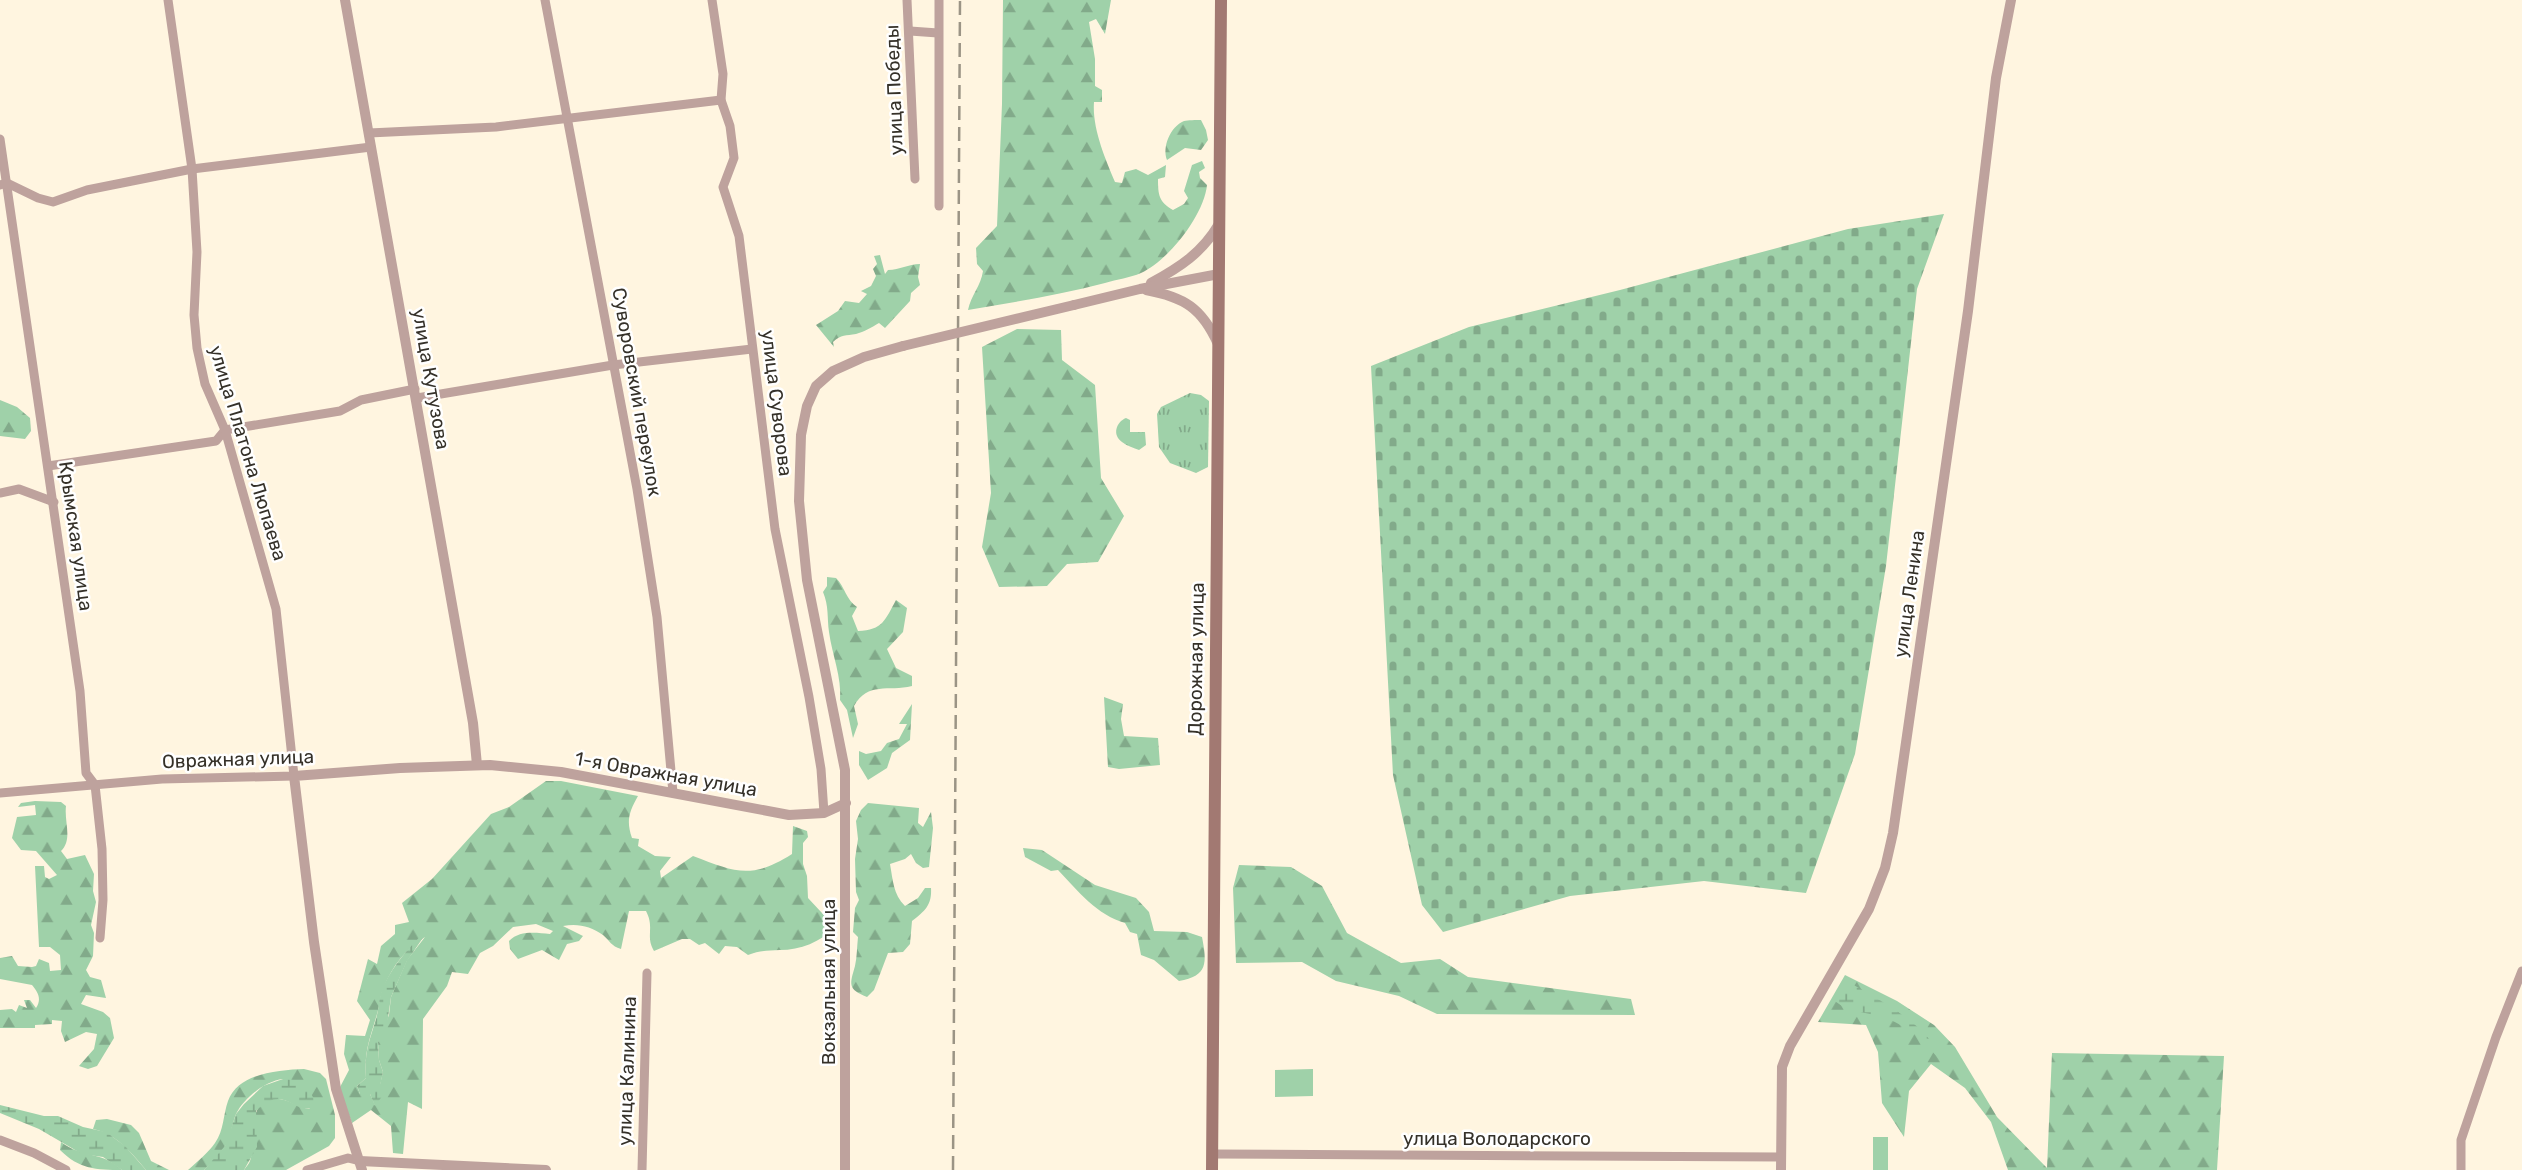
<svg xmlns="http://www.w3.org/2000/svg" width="2522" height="1170" font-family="Rubik,sans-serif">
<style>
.grass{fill:url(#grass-tufts)}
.forest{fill:url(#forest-firs);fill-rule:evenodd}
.wetland{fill:url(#wetland-marsh)}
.cemetery{fill:url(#cemetery-stones)}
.park{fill:#9fd1a9}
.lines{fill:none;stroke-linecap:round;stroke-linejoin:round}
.minor{stroke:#bea29d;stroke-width:9}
.tertiary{stroke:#bea29d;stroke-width:10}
.secondary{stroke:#a27972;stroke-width:12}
.rail{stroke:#9b9485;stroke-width:2.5;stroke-dasharray:14 7;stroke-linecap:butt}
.tertiary-bridge{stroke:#bea29d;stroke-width:10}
.labels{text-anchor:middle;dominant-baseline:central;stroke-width:5;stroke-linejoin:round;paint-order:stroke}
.street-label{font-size:19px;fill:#353129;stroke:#fff}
</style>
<defs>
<pattern id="grass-tufts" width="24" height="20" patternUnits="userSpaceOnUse" patternTransform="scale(1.75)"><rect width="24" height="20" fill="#9fd1a9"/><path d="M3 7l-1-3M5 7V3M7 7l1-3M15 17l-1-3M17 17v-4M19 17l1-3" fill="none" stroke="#82aa8a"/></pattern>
<pattern id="forest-firs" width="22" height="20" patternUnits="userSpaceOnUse" patternTransform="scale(1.75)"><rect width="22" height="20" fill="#9fd1a9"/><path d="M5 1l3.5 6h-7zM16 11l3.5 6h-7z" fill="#82aa8a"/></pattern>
<pattern id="wetland-marsh" width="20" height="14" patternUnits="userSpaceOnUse" patternTransform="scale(1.75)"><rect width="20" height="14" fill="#9fd1a9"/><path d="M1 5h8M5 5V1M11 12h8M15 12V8" fill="none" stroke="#82aa8a"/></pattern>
<pattern id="cemetery-stones" width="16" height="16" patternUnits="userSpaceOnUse" patternTransform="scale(1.75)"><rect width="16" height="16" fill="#9fd1a9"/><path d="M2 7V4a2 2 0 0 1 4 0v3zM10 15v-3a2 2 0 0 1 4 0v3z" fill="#82aa8a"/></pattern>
</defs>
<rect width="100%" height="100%" fill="#fff5e0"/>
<!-- grass -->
<g class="grass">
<path d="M 1190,393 L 1201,395 L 1209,401 L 1208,467 L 1196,473 L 1170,463 L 1159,447 L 1157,414 L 1161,407 Z"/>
<path d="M 1126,418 L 1130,420 L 1130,432 L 1145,432 L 1146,445 L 1139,450 C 1134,448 1127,446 1122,442 C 1112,435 1116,422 1126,418 Z"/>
</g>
<!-- forest -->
<g class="forest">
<path d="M 1003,0 L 1111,0 L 1105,34 L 1096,19 L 1089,22 L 1095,59 L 1095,86 L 1102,90 L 1102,102 L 1094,102 C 1092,128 1105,158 1115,182 L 1122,183 L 1125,172 L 1136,169 L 1148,175 L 1166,165 L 1165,177 L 1158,179 C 1158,195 1159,202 1173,210 L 1184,204 L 1188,198 L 1184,191 L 1192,165 L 1202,161 L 1205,168 L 1199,172 L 1200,178 L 1207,185 C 1204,215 1169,260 1141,273 C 1130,278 1117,279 1105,283 C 1060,295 1014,302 968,310 C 971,295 981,286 983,271 L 977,264 L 976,248 L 997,226 L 1002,104 Z"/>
<path d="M 1201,120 L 1206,130 L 1208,140 L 1201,150 L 1185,148 L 1167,160 C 1162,147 1170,127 1184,121 C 1188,120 1196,120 1201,120 Z"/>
<path d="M 880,255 L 885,274 L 888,270 C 900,270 908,264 920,264 L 918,277 L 920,285 L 911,293 L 910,301 L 885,328 L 879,323 C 872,327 864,332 856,334 C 846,336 841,334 833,342 L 834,347 L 816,325 L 838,311 L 845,301 L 859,303 L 867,294 L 861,291 L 871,286 L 876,276 L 873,269 L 877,264 L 874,256 Z"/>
<path d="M 1017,329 L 1061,330 L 1062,360 L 1095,385 L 1101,478 L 1124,516 L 1098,562 L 1067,564 L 1047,586 L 999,587 L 982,547 L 991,493 L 982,347 Z"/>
<path d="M 0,400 L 17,407 L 30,418 L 31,431 L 25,439 L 0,436 Z"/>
<path d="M 827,577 L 836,578 C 845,587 846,600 857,607 L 852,616 L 858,631 C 883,630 885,620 896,600 L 907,608 L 903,632 L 887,649 L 896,668 L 912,676 L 912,686 C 888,692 868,681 854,706 L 858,724 L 853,738 L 847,710 L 840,700 C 842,677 832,655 829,632 C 827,618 829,606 823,592 L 827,586 Z"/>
<path d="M 1104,697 L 1123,704 L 1121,719 L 1124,736 L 1158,738 L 1160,765 L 1119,769 L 1108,767 Z"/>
<path d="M 912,704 L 910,740 L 892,753 L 887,768 L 868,780 L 859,765 L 859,751 L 866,754 L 881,751 L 887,743 L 899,739 L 907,724 L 899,724 Z"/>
<path d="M 546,781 L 561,781 L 638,796 C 629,812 626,821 632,838 L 639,839 L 638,846 L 655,856 L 671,857 L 660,871 L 661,878 L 693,856 C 735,872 751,880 792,854 L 793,826 L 807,831 L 808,837 L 803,843 L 803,864 L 807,876 L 808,898 L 835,927 C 821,942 800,950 780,950 C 767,951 760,950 748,955 L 737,947 L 725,946 L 719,954 L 705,943 L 699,945 L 690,939 L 682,939 L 654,951 C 645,936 655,928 646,911 L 629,911 L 621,949 C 611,946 610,941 603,935 C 591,926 577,923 563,926 L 583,936 L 579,941 L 567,944 L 559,960 L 542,950 L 518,959 L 510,949 L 509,941 C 520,930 536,933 550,934 L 553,931 L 536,924 L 513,927 L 493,946 L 480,953 L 468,974 L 452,972 L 447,986 L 423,1019 L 422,1109 L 408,1102 L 403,1154 L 393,1153 L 391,1126 L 371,1110 L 352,1123 L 339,1089 L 349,1070 L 344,1054 L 346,1035 L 365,1036 L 370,1020 L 357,1001 L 368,959 L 377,964 L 381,946 L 395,934 L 395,925 L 409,922 L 402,903 L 432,879 L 491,814 L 509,807 ZM 425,937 L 407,960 L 391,997 L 389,1015 L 378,1042 L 379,1060 L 383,1072 L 375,1105 L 370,1094 L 360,1094 L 357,1086 L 366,1078 C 364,1050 370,1039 377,1014 C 380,1005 380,995 384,987 C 392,966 407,948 425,937 Z"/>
<path d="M 35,801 L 61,802 L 66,806 C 64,822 73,839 61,851 L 67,859 L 85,855 L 94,874 L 93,891 L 96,902 L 91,925 L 94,933 L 93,956 L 86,970 L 90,977 L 101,980 L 106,998 L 86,995 L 81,1004 L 103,1012 L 110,1018 L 114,1038 L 97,1066 L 88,1069 L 79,1066 L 94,1049 L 97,1034 L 86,1032 L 65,1042 L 61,1031 L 62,1021 L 52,1020 L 52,1024 L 35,1025 L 35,1028 L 0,1028 L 0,1010 L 12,1009 L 16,1012 L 19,1005 L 27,1008 L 24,1000 L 30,1000 L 36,1008 C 42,999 38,992 32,985 L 0,979 L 0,958 L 12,956 L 18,966 L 32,967 L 36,966 L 39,959 L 49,963 L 50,971 L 61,970 L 60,955 L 50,947 L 39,947 L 35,866 L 44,866 L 45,877 L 49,879 L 57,875 L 36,851 L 21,850 L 12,838 L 17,817 L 36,815 L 35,805 L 18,807 L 21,803 Z"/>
<path d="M 868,803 L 919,808 L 918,823 L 923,827 L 931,812 L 933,828 L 929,867 L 923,868 L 916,863 L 911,854 L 905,859 L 890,864 C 893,880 893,894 905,906 L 918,898 L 925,888 L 931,888 C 932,905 925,911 912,921 L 910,944 L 903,952 L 888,953 L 874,990 L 867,997 C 847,989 850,984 855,966 C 857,957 857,946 858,937 L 853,932 L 855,908 L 859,900 L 856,892 L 855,859 L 858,839 L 856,821 L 861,810 Z"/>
<path d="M 1023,848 L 1042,850 L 1095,885 L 1136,898 L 1149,912 L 1154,931 L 1187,932 L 1202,937 C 1207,963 1208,976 1179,981 L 1154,960 L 1141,955 L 1137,934 L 1130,932 L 1125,923 C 1097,915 1078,891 1058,870 L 1051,871 L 1025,857 Z"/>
<path d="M 1239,865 L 1291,867 L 1322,886 L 1347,933 L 1401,963 L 1440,959 L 1468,977 L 1631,999 L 1635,1015 L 1437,1014 L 1399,996 L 1336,981 L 1302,962 L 1236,963 L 1233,888 Z"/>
<path d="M 1845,975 L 1897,1001 L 1934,1025 L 1955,1047 L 1997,1117 L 2047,1168 L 2052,1053 L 2224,1056 L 2217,1170 L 2008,1170 L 1991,1122 L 1965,1088 L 1931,1064 L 1909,1091 L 1904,1137 L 1882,1103 L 1878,1052 L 1866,1025 L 1818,1022 Z"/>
<path d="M 304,1069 L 320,1073 L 326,1079 L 335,1115 L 335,1138 L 329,1146 L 286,1170 L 244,1170 C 246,1167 249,1164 250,1161 C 257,1143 245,1102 273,1099 C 287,1097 297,1108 310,1109 L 283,1079 C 265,1081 244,1098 236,1114 C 232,1124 231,1135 226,1145 C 220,1154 212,1162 204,1170 L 188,1170 C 197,1162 208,1153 215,1143 C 224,1130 223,1115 228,1101 C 238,1073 279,1070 304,1069 Z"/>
<path d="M 107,1119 L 131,1125 L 139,1133 L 151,1161 L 169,1170 L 146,1170 C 132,1153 115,1133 93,1129 L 96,1120 Z"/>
<path d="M 61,1142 C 82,1158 102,1151 122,1170 C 96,1170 79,1169 60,1150 Z"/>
</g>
<!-- wetland -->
<g class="wetland">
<path d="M 431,926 L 407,961 L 391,997 L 386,1032 L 378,1042 L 379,1060 L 383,1072 L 380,1086 L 383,1095 L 375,1106 L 370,1094 L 360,1094 L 357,1086 L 366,1078 C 364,1054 369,1042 376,1019 C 379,1009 379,997 383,987 C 394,963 412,944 431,926 Z"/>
<path d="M 1845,980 C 1872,996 1933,1026 1939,1059 C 1932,1052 1927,1044 1920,1038 C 1912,1030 1897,1023 1886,1018 C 1869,1012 1846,1013 1833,999 Z"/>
<path d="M 283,1079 C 299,1079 308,1086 315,1101 L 315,1107 C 291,1116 286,1082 256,1111 L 257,1147 L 244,1170 L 204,1170 L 225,1146 L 236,1114 L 244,1104 L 263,1086 Z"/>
<path d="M 0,1105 L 44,1116 L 58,1116 L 83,1127 L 106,1132 L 125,1146 L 146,1170 L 122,1170 L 103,1157 L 82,1154 L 39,1129 L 0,1113 Z"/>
</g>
<!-- cemetery -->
<path class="cemetery" d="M 1944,214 L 1917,289 L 1886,566 L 1855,754 L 1806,893 L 1704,881 L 1570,896 L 1443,932 L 1422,905 L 1393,775 L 1371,366 L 1469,327 L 1620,290 L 1848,229 Z"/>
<!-- park -->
<g class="park">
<path d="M 1313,1069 L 1313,1096 L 1275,1097 L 1275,1070 Z"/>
<rect x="1873" y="1137" width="15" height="33"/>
</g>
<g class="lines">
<!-- minor -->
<g class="minor">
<path d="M 545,0 L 637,489 L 657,617 L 673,793"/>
<path d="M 712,0 L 723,74 L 721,100 L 730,126 L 734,158 L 723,187 L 739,236 L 775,529 L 809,697 L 821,769 L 824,813"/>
<path d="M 907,0 L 915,179"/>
<path d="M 939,0 L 939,206"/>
<path d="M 910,31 L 938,33"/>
<path d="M 369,133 L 496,127 L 721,100"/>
<path d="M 0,139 L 80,691 L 86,773 L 95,785 L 102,849 L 103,900 L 100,938"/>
<path d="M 0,185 L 7,183 L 38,198 L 53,202 L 87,190 L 192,169 L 371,147"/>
<path d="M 417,398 L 613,365 L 752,349"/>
<path d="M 48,466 L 216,441 L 225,430 L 340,411 L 361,400 L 415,389"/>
<path d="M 0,493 L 19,489 L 54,502"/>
<path d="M 0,793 L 162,779 L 294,776 L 276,609 L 225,430 L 205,384 L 197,348 L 194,315 L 197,252 L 192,169 L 168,0"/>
<path d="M 0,1140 L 34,1153 L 66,1170"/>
<path d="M 1212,1154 L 1781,1157"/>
<path d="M 307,1170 L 348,1158 L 360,1161"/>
<path d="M 642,1170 L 647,973"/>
<path d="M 2461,1170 L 2461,1140 L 2496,1037 L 2522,971"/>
</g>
<!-- tertiary -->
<g class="tertiary">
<path d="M 345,0 L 473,723 L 477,765"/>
<path d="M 1151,283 C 1180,267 1202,253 1219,224"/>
<path d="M 1146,290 C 1184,297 1202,308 1218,344"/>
<path d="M 1074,305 L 1140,289 L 1219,274"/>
<path d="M 360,1161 L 546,1170"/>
<path d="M 362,1170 L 336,1089 L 314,942 L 294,776 L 400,768 L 490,765 L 561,772 L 789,815 L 824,813 L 846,803"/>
<path d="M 845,1170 L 845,770 L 807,580 L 799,501 L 801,435 L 807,406 L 816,386 L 833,371 L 864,357 L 903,346"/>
<path d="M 1781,1170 L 1782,1067 L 1790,1046 L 1869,909 L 1885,868 L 1893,833 L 1968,311 L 1996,78 L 2011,0"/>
</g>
<!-- secondary -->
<path class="secondary" d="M 1212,1170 L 1221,0"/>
<!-- rail -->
<path class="rail" d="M 953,1170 L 960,0"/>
<!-- tertiary-bridge -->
<path class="tertiary-bridge" d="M 903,346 L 1074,305"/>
</g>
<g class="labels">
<!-- street labels -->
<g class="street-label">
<text transform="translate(894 90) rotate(-92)">улица Победы</text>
<text transform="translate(431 379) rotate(80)">улица Кутузова</text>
<text transform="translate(637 392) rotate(80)">Суворовский переулок</text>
<text transform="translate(777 403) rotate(83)">улица Суворова</text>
<text transform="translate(248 453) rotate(73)">улица Платона Люпаева</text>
<text transform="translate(76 536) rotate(82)">Крымская улица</text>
<text transform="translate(1909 594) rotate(-82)">улица Ленина</text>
<text transform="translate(1196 659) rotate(-89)">Дорожная улица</text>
<text transform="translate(238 759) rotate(-2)">Овражная улица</text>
<text transform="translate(666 774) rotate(10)">1-я Овражная улица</text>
<text transform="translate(828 982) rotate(-90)">Вокзальная улица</text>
<text transform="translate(627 1071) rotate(-88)">улица Калинина</text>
<text x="1497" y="1138">улица Володарского</text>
</g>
</g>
</svg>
